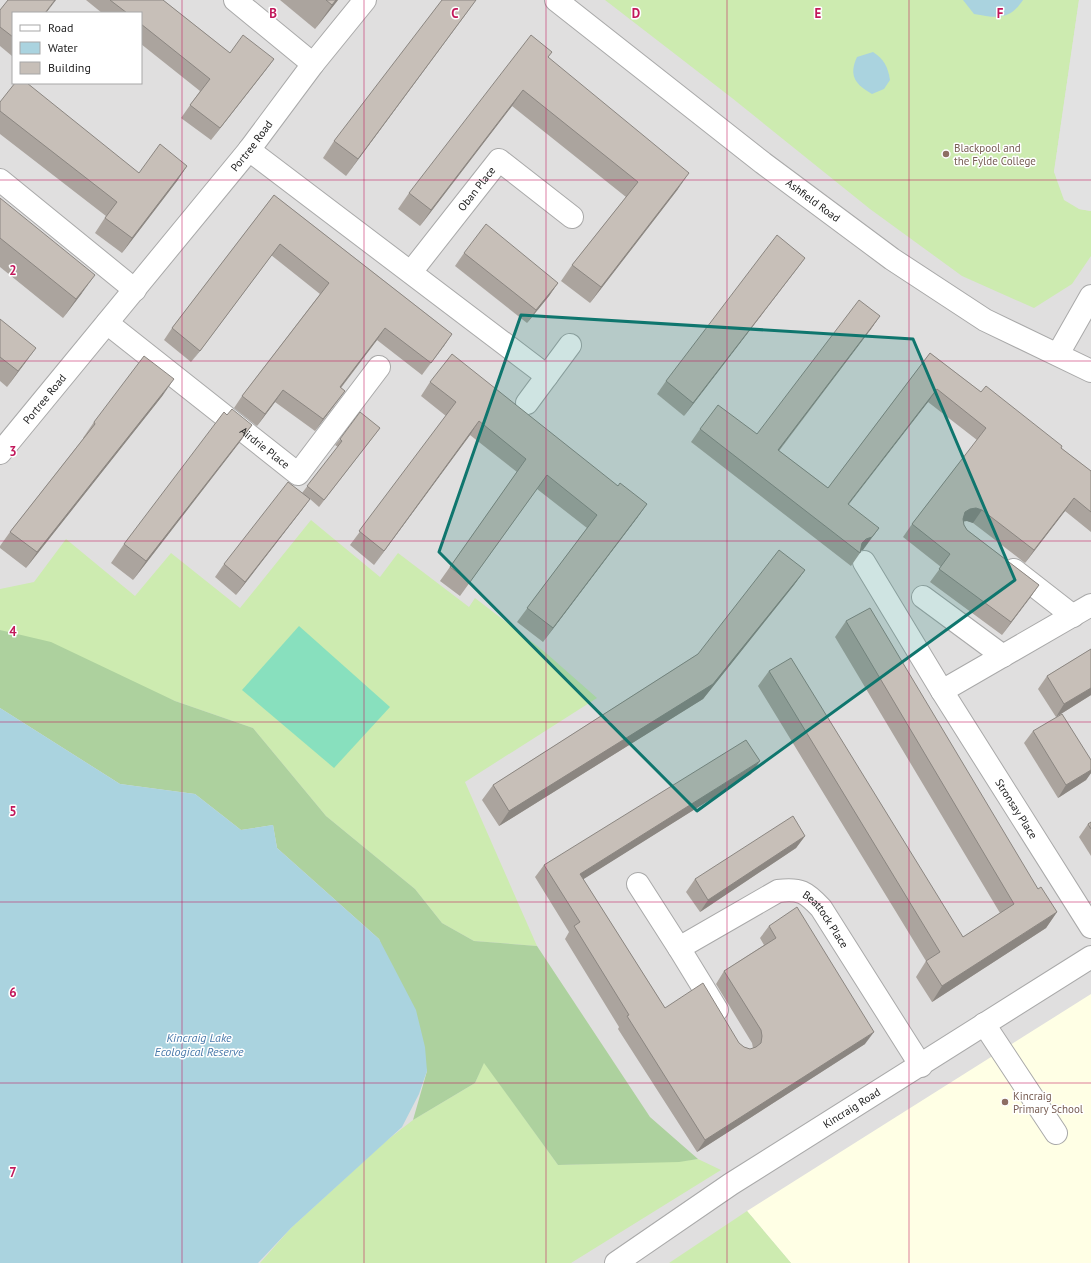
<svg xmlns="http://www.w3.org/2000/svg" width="1091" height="1263" font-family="'PT Sans',sans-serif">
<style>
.residential{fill:#e0dfdf;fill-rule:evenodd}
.education{fill:#ffffe5}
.grass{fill:#cdebb0}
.forest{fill:#add19e}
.pitch{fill:#88e0be}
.parking{fill:#e2e2e2}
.water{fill:#aad3df}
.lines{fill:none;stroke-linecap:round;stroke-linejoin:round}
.minor-casing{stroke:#a9a9a9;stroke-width:24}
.minor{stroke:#fff;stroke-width:22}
.wall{fill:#aba49e}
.shaded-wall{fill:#8b8681}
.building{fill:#c7bfb8;stroke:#8b8681}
.marked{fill:#0f766e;fill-opacity:0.2;stroke:#0f766e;stroke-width:3;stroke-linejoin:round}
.grid{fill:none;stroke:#c2185b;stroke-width:1;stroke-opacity:0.55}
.education-dot{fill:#8d6e63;stroke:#fff;stroke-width:1.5}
.labels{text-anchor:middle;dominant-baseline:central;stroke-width:3;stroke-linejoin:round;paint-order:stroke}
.street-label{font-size:11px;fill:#222;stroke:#fff}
.education-label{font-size:11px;fill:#785e54;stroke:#fff;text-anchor:start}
.water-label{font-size:12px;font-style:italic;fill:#4a7aab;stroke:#fff}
.grid-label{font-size:13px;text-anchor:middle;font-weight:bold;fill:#c2185b;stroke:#fff;stroke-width:3;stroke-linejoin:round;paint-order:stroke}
</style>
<rect width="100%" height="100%" fill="#f2efe9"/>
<!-- residential -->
<path class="residential" d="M 0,0 L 1091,0 L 1091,1263 L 0,1263 ZM 13,13 L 141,13 L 141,83 L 13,83 Z"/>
<!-- education -->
<path class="education" d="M 1091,994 L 1091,1263 L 791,1263 L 747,1211 Z"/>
<!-- grass -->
<g class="grass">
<path d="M 605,0 L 1079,0 L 1054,172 L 1079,209 L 1091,211 L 1091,256 L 1072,284 L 1034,308 L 962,276 L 870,209 L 732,98 Z"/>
<path d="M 311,520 L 380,577 L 398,553 L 469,607 L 475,598 L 546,653 L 597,698 L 465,782 L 537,946 L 474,941 L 442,923 L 415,889 L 326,816 L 253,728 L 175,701 L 0,630 L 0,589 L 34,582 L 66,539 L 135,596 L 171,553 L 240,608 Z"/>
<path d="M 484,1062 L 558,1165 L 681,1161 L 698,1159 L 721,1170 L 571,1263 L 260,1263 L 291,1228 L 386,1141 L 413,1120 L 475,1083 Z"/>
<path d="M 747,1211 L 791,1263 L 669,1263 Z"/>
</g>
<!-- forest -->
<path class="forest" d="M 0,630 L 51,642 L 175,701 L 253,728 L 326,816 L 415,889 L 442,923 L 474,941 L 537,946 L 650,1117 L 698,1159 L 679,1162 L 558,1165 L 484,1063 L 475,1083 L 413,1120 L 427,1071 L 379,939 L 277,848 L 273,825 L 241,830 L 195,794 L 120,784 L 0,708 Z"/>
<!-- pitch -->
<path class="pitch" d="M 299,626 L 390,707 L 334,768 L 242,690 Z"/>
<!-- parking -->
<path class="parking" d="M 1079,0 L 1091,0 L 1091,211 L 1079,209 L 1064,200 L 1054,172 Z"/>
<!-- water -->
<g class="water">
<path d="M 963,0 L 1023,0 C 1009,21 997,18 974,14 Z"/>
<path d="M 873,52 C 884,59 888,67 890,80 L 884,89 L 872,94 C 856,85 848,76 857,57 Z"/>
<path d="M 0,708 L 120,784 L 195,794 L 241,830 L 273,825 L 277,848 L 379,939 L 416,1010 L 425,1047 L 427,1071 L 419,1094 L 402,1127 L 291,1228 L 258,1263 L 0,1263 Z"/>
</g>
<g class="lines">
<defs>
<g id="minor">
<path d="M 235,0 L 313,64"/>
<path id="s1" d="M 556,0 L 763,163 L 892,259 L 985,320 L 1091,371"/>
<path d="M 249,150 L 547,376"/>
<path d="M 0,180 L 135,290"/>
<path id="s2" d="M 411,272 L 499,160 L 572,217"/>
<path id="s3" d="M 107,323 L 298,474 L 379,367"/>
<path d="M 1058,354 L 1091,296"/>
<path d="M 527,403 L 570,345"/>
<path id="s4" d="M 0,453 L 249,150 L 313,64 L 365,0"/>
<path id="s5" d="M 864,562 L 942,691 L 1091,927"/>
<path d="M 1014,570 L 1073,616"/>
<path d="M 923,597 L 1003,656"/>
<path d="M 942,691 L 1091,605"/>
<path id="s6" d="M 638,884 L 679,948 L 778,891 C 800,888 806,892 821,908 L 921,1066"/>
<path d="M 679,948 L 717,1010"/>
<path d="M 984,1024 L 1056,1133"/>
<path id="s7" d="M 616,1263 L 731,1184 L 1091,957"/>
</g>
</defs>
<!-- minor casing -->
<use href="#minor" class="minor-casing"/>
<!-- minor -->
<use href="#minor" class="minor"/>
</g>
<!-- wall -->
<g class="wall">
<path d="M 86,0 L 163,0 L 230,53 L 274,59 L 265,71 L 211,140 L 181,118 L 200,91 L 141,44 L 141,13 L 102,13 Z"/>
<path d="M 280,0 L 338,0 L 315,29 Z"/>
<path d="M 0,10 L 13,13 L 13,55 L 12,56 L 0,46 Z"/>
<path d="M 468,11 L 346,176 L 323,158 L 334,141 Z"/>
<path d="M 552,52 L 548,57 L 678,189 L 590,303 L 561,281 L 572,265 L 626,197 L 512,106 L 420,226 L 398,209 L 409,193 Z"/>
<path d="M 0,102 L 139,173 L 187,166 L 177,181 L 122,253 L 95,233 L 106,216 L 0,134 Z"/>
<path d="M 274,195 L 452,334 L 422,375 L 377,340 L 341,388 L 345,391 L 315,431 L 275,402 L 257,426 L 234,408 L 242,396 L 320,294 L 271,255 L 191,362 L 164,340 L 172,328 Z"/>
<path d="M 0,198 L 82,293 L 63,318 L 0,267 Z"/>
<path d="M 464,253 L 558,283 L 549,296 L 527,323 L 455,266 Z"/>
<path d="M 805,258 L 796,270 L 684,416 L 657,394 L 666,381 Z"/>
<path d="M 880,316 L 871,329 L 779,451 L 828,488 L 930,353 L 981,392 L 1061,448 L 1091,471 L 1091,532 L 1065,511 L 1025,563 L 973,523 L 967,521 L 963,521 L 964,525 L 967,530 L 1039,585 L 1002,635 L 930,582 L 941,567 L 903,537 L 912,524 L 977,440 L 928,402 L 848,504 L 863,550 L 861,550 L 860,553 L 851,566 L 691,442 L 700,429 L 757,434 Z"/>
<path d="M 0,319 L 25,363 L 7,387 L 0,381 Z"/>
<path d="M 430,382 L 618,486 L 647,504 L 637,518 L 543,642 L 517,622 L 587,528 L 537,489 L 460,596 L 440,581 L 517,472 L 470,435 L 374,565 L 350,545 L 446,416 L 421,396 Z"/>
<path d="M 163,395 L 26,568 L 0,548 L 0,546 L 10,532 L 83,439 L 83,438 L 94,422 Z"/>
<path d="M 227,415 L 252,425 L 239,443 L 133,580 L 111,563 L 124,544 Z"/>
<path d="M 380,428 L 319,507 L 310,499 L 301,511 L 236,595 L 215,577 L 224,564 L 302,493 L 338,447 L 335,445 L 340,439 Z"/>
<path d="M 805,570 L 794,585 L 703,699 L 499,826 L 482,800 L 493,785 L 698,654 Z"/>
<path d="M 846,621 L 1038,889 L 1057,912 L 1046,928 L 932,1002 L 916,977 L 926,961 L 758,686 L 769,671 L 963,937 L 1000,913 L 835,637 Z"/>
<path d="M 1091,649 L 1091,695 L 1056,717 L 1038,689 L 1047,676 Z"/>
<path d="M 1033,731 L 1091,760 L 1091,773 L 1086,780 L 1058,798 L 1024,743 Z"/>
<path d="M 751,774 L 583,879 L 665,1008 L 739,1043 L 744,1047 L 750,1049 L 753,1048 L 752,1043 L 716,984 L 724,971 L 764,945 L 760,938 L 769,926 L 865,1044 L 697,1152 L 618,1029 L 619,1027 L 565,939 L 569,932 L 535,877 L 544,865 Z"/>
<path d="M 1091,822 L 1091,856 L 1079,837 L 1088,824 Z"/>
<path d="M 805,836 L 796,848 L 700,912 L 686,892 L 695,879 Z"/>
</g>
<!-- shaded-wall -->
<g class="shaded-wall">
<path d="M 55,0 L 56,0 L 46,13 L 45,13 Z"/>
<path d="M 336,0 L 338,0 L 315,29 L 332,5 Z"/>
<path d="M 476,0 L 468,11 L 346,176 L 358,159 Z"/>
<path d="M 274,59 L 265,71 L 211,140 L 220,128 Z"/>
<path d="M 523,90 L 512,106 L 420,226 L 431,210 Z"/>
<path d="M 187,166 L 177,181 L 122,253 L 132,238 Z"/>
<path d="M 689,173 L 678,189 L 590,303 L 601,287 Z"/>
<path d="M 280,244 L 271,255 L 191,362 L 200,351 Z"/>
<path d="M 805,258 L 796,270 L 684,416 L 693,403 Z"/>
<path d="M 95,275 L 82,293 L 63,318 L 76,299 Z"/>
<path d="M 558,283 L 549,296 L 527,323 L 536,310 Z"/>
<path d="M 880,316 L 871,329 L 769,463 L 778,450 Z"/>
<path d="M 385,328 L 377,340 L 332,399 L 340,387 Z"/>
<path d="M 452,334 L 444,346 L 422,375 L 431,363 Z"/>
<path d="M 36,348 L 25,363 L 7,387 L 18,371 Z"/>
<path d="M 174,379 L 163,395 L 26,568 L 37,552 Z"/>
<path d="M 937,389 L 928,402 L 839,517 L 848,504 Z"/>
<path d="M 283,390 L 275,402 L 257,426 L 265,414 Z"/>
<path d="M 345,391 L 315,431 L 323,419 Z"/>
<path d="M 479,421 L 470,435 L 374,565 L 384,551 Z"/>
<path d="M 252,425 L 239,443 L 133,580 L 146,561 Z"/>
<path d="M 1074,498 L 1065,511 L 1025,563 L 1034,550 Z"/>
<path d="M 310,499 L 301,511 L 236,595 L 245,582 Z"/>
<path d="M 647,504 L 637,518 L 543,642 L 553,628 Z"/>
<path d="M 976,508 L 982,510 L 973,523 L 967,521 L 961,522 L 965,512 L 970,509 Z"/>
<path d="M 879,528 L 863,550 L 857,552 L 862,543 Z"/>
<path d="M 805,570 L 794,585 L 703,699 L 499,826 L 509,811 Z"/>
<path d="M 1039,585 L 1030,598 L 1002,635 L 1011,622 Z"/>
<path d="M 1091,688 L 1091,695 L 1056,717 L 1064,704 Z"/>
<path d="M 760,761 L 751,774 L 571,887 L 580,874 Z"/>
<path d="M 1091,770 L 1091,773 L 1086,780 L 1058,798 L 1066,785 Z"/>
<path d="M 805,836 L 796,848 L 700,912 L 708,900 Z"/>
<path d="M 1057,912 L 1046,928 L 932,1002 L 942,986 Z"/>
<path d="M 874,1032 L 865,1044 L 697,1152 L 705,1140 Z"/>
</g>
<!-- building -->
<g class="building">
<path d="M 8,0 L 55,0 L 45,13 L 13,13 L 13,37 L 0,27 L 0,10 Z"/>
<path d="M 110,0 L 163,0 L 230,53 L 243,35 L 274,59 L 220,128 L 190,105 L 210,79 L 141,24 L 141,13 L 127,13 Z"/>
<path d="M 326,0 L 336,0 L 332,5 Z"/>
<path d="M 442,0 L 476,0 L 358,159 L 334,141 Z"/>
<path d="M 531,35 L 552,52 L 548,57 L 689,173 L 601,287 L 572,265 L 638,182 L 523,90 L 431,210 L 409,193 Z"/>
<path d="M 15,83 L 27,83 L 139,173 L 160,144 L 187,166 L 132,238 L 105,218 L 117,202 L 0,111 L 0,102 Z"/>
<path d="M 274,195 L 452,334 L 431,363 L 385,328 L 340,387 L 345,391 L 323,419 L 283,390 L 265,414 L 242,396 L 329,283 L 280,244 L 200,351 L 172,328 Z"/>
<path d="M 0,198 L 95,275 L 76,299 L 0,238 Z"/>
<path d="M 486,224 L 558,283 L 536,310 L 464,253 Z"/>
<path d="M 777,235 L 805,258 L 693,403 L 666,381 Z"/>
<path d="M 859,300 L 880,316 L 778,450 L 828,488 L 930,353 L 981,392 L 986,386 L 1062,446 L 1061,448 L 1091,471 L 1091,512 L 1074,498 L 1034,550 L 982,510 L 976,508 L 970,509 L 965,512 L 963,519 L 964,525 L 967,530 L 1039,585 L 1011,622 L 939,569 L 950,554 L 912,524 L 986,428 L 937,389 L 848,504 L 879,528 L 872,537 L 866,539 L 862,543 L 860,553 L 700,429 L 718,405 L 757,434 Z"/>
<path d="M 0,319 L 36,348 L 18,371 L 0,357 Z"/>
<path d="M 452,354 L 618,486 L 620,483 L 647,504 L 553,628 L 527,608 L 597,515 L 547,475 L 470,582 L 450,567 L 526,459 L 479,421 L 384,551 L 359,531 L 456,402 L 430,382 Z"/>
<path d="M 144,356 L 174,379 L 37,552 L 10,532 L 95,424 L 94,422 Z"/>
<path d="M 232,409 L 252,425 L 146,561 L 124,544 L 224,412 L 227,415 Z"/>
<path d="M 360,412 L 380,428 L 324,500 L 307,486 L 342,441 L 340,439 Z"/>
<path d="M 288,482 L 310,499 L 245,582 L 224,564 Z"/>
<path d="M 779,550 L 805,570 L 713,684 L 509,811 L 493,785 L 698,654 Z"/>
<path d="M 870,608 L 1038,889 L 1041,887 L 1057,912 L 942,986 L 926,961 L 940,952 L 769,671 L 791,658 L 963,937 L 1014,904 L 846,621 Z"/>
<path d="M 1091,649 L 1091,688 L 1064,704 L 1047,676 Z"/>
<path d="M 1062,714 L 1091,760 L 1091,770 L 1066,785 L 1033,731 Z"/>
<path d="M 746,740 L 760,761 L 580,874 L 665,1008 L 703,983 L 739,1043 L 744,1047 L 750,1049 L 756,1047 L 761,1043 L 762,1036 L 761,1030 L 724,971 L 776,938 L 769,926 L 797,907 L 874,1032 L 705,1140 L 627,1016 L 629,1015 L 574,926 L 580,922 L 544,865 Z"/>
<path d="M 793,816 L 805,836 L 708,900 L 695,879 Z"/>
<path d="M 1091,822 L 1091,829 L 1088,824 Z"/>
</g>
<!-- marked area -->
<path class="marked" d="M 521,315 L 913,339 L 1015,580 L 697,811 L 439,552 Z"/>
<!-- grid -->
<path class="grid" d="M 182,0 L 182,1263M 364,0 L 364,1263M 546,0 L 546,1263M 727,0 L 727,1263M 909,0 L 909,1263M 0,180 L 1091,180M 0,361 L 1091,361M 0,541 L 1091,541M 0,722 L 1091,722M 0,902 L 1091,902M 0,1083 L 1091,1083"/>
<!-- markers -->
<g class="education-dot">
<circle cx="946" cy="154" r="4"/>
<circle cx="1005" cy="1102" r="4"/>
</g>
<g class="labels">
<!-- street labels -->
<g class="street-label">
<text stroke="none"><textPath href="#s4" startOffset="397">Portree Road</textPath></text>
<text stroke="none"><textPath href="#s2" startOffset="106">Oban Place</textPath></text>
<text stroke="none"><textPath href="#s1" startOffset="326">Ashfield Road</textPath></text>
<text stroke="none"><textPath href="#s4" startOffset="70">Portree Road</textPath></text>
<text stroke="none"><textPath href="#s3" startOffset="201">Airdrie Place</textPath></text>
<text stroke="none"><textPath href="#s5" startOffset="290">Stronsay Place</textPath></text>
<text stroke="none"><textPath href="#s6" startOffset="251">Beattock Place</textPath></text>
<text stroke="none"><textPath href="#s7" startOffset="282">Kincraig Road</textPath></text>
</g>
<!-- education labels -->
<g class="education-label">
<text x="954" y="148">Blackpool and<tspan x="954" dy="13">the Fylde College</tspan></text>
<text x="1013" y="1096">Kincraig<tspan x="1013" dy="13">Primary School</tspan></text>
</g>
<!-- water labels -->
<g class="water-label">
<text x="199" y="1037">Kincraig Lake<tspan x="199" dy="14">Ecological Reserve</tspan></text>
</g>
</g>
<g class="grid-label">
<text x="273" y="18">B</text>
<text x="455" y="18">C</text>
<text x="636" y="18">D</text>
<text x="818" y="18">E</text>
<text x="1000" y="18">F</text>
<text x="13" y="275">2</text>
<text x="13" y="456">3</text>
<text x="13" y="636">4</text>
<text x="13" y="816">5</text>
<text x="13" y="997">6</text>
<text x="13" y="1177">7</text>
</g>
<!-- legend -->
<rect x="12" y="12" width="130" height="72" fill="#ffffff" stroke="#a7a7a7"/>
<rect x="20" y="25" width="20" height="6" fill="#ffffff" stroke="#a7a7a7"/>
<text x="48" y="32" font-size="12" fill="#222222">Road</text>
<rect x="20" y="42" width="20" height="12" fill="#aad3df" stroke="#a7a7a7"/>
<text x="48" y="52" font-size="12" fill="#222222">Water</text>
<rect x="20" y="62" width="20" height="12" fill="#c7bfb8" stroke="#a7a7a7"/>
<text x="48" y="72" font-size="12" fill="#222222">Building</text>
</svg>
